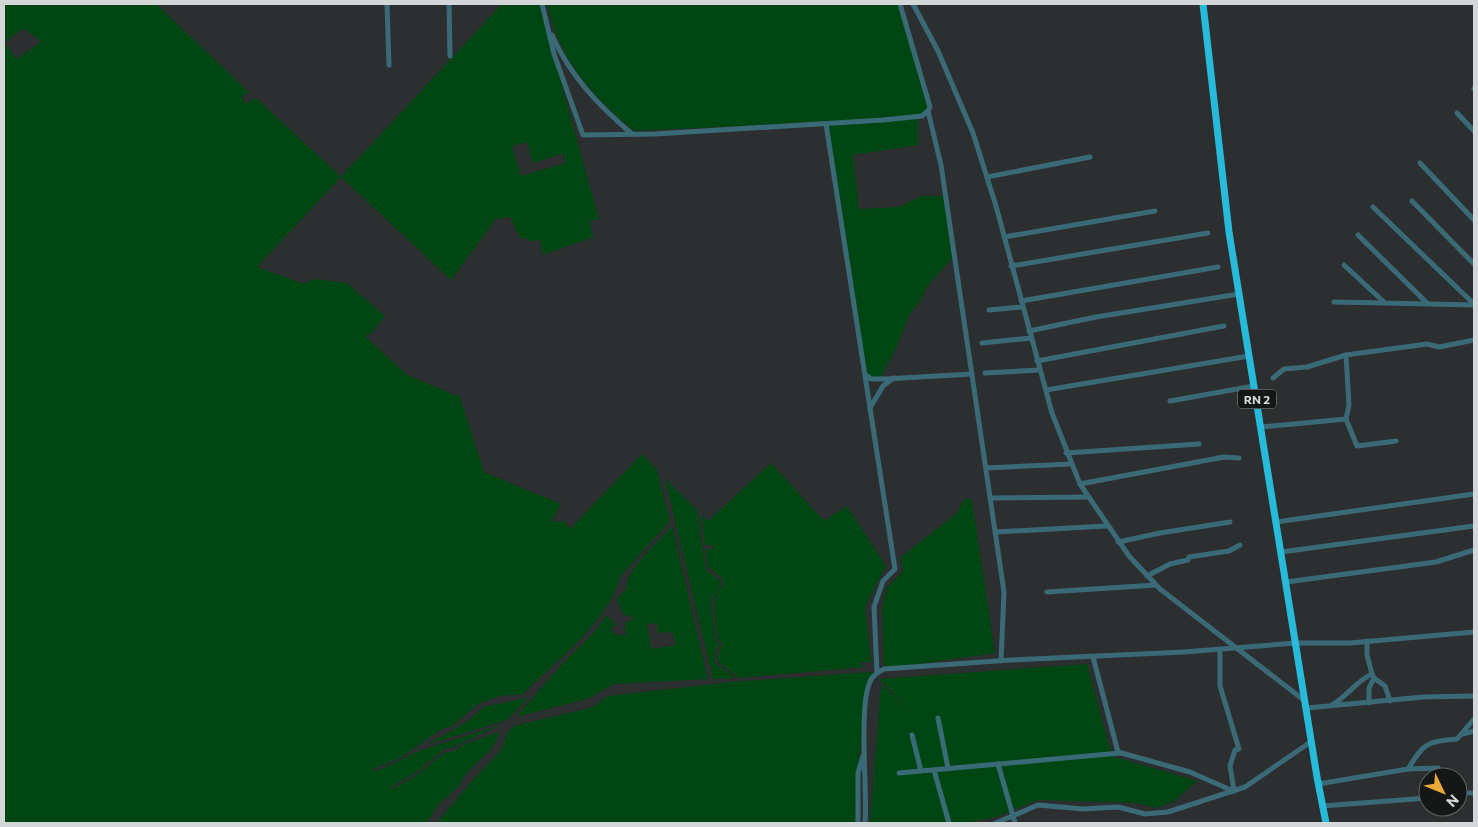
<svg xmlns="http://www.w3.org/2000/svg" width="1478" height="827" font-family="Commissioner,sans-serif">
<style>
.green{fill:#004612;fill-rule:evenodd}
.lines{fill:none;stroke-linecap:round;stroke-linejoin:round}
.minor{stroke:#3b6a77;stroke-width:5}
.highway{stroke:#27bada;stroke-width:7}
.labels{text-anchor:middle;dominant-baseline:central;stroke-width:4;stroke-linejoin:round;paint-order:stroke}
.shield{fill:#151717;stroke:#9b9d9d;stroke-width:1}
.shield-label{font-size:12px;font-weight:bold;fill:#d4d7d7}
</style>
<rect width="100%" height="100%" fill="#2c2f2f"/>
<!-- green -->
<g class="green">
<path d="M 4,4 L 156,4 L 249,92 L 242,96 L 245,104 L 256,98 L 341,177 L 502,4 L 539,4 L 599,219 L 590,221 L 593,237 L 543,255 L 540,240 L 528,241 L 528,238 L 521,239 L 510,217 L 496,219 L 451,280 L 341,177 L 257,267 L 304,284 L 313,279 L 347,283 L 385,316 L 372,333 L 365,336 L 407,375 L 460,397 L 484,472 L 561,504 L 551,522 L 564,521 L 570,529 L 642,454 L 657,470 L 670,521 L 620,577 C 609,622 554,662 523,694 L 499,696 L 478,704 L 452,726 L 442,729 L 400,758 L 373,769 L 375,772 L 419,751 L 503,724 L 451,748 L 445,748 L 418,771 L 391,787 L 393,789 L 417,775 L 445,752 L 452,752 L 465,744 L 499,732 L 496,741 L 489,751 L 465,775 L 459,786 L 438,805 L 428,821 L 430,823 L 4,823 ZM 24,28 L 41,42 L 16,59 L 4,42 ZM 527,142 L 533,163 L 563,153 L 565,163 L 521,176 L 512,146 Z"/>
<path d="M 547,4 L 899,4 L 930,107 L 918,117 L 918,145 L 853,155 L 859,209 L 899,207 L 922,196 L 945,196 L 954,256 L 926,288 L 920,302 L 910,313 L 897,346 L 880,379 L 866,375 L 826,124 L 880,119 L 634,131 C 591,94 560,61 547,4 Z"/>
<path d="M 771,463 L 824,521 L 847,506 L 886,566 L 865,607 L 871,662 L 859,662 L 864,667 L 739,678 L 718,662 L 717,657 L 723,644 L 717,638 L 714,601 L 723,584 L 722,578 L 708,567 L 705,550 L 713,549 L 713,545 L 705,545 L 701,515 L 708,521 Z"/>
<path d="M 665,479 L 697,510 L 706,570 L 720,581 L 719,591 L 711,600 L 715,639 L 719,644 L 714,656 L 715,663 L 735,678 L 713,679 Z"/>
<path d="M 965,498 L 972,501 L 995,653 L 884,669 L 882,608 L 887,588 L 903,571 L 900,558 L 957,513 Z"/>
<path d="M 672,526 L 708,679 L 614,684 L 587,699 L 516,717 L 564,662 L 598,628 L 606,615 L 616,624 L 610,630 L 618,635 L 626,635 L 625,622 L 632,621 L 632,615 L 624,616 L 617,599 L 626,589 C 626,569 659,541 672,526 ZM 657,623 L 658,633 L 672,632 L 676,645 L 651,649 L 647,624 Z"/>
<path d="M 1087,664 L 1112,756 L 1197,781 L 1174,801 L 1157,808 L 1137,803 L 1038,800 L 996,817 L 967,823 L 870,823 L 881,684 L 911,711 L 879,679 Z"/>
<path d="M 873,672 L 867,681 C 863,729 856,775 855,823 L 437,823 L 472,781 L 501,750 L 508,732 L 514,726 L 593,707 L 608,696 L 731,682 Z"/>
<path d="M 528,698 L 507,720 L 426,745 L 467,722 L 484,707 Z"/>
</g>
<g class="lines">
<!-- minor -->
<g class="minor">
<path d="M 387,4 L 389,65"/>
<path d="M 449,4 L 450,56"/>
<path d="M 542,4 L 554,54 L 583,135 L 655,134 L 883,120 L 922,116 L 928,111"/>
<path d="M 900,4 L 930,107 L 928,111 L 941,165 L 1004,592 L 1001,661"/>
<path d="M 913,4 L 938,51 L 973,133 L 996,206 L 1052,413 L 1080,484 L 1129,556 L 1160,589 L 1305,701"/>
<path d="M 552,35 C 570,76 598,105 632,134"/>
<path d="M 1474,88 L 1474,89"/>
<path d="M 1457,113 L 1474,131"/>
<path d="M 826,124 L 895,569 L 883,581 L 874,607 L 877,673"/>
<path d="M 1420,163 L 1474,220"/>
<path d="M 987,177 L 1090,157"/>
<path d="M 1412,201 L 1474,264"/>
<path d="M 1373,207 L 1474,304"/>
<path d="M 1358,235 L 1427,303"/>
<path d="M 1004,237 L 1155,211"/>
<path d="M 1344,265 L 1385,303 L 1474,305"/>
<path d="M 1011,266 L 1208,233"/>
<path d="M 1021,301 L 1218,267"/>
<path d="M 1334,302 L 1384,303"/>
<path d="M 989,310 L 1022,307"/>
<path d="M 1029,331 L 1096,317 L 1239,294"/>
<path d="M 982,343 L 1031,338"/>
<path d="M 1037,361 L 1224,326"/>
<path d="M 985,373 L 1040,370"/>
<path d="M 866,375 L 871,379 L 885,379 L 972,374"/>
<path d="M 1273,378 L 1284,369 L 1307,367 L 1346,355 L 1427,344 L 1439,347 L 1474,340"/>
<path d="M 1046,390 L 1249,356"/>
<path d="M 1170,401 L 1254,386"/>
<path d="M 870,408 L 883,386 L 894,378"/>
<path d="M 1346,419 L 1349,405 L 1346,355"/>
<path d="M 1261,427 L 1346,419 L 1357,446 L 1396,441"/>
<path d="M 1066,453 L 1199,444"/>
<path d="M 986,468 L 1071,464"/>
<path d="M 1080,484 L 1224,457 L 1239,458"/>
<path d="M 991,498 L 1088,497"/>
<path d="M 1276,522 L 1474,494"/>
<path d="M 996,532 L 1106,526"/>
<path d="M 1118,542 L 1160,533 L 1230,522"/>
<path d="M 1281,552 L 1474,526"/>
<path d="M 1147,576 L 1170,564 L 1188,560 L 1189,557 L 1229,551 L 1240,545"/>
<path d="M 1286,582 L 1436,562 L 1474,550"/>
<path d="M 1047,592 L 1156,585"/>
<path d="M 1220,649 L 1220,686 L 1239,749 L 1235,750 L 1230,766 L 1234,791"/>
<path d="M 1093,657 L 1118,752 L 1190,772 L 1233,791"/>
<path d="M 1374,678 L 1385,686 L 1390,701"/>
<path d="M 1369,703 L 1369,688 L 1374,678 L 1372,674"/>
<path d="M 1332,705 C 1348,696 1356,681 1372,674 L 1367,655 L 1367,641"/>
<path d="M 1307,708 L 1423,697 L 1474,696"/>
<path d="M 938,718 L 948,768"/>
<path d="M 1463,734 L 1474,731"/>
<path d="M 912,735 L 921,771"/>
<path d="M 998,764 L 1015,823"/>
<path d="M 1408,769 C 1425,742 1426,742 1457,739 L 1474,719"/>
<path d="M 934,770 L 949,823"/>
<path d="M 899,773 L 1120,753"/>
<path d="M 1318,784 L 1408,769 L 1438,768"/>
<path d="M 1458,793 L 1474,793"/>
<path d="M 1322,806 L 1428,798"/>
<path d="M 858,823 L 858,773 L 863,756"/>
<path d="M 865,823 C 868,792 857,700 872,678 C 875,674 880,671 884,669 L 1011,660 L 1184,652 L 1296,643 L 1350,643 L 1474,632"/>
<path d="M 996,823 L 1038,805 L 1083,809 L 1118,807 L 1145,814 L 1168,812 L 1245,787 L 1312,741"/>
</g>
<!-- highway -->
<path class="highway" d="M 1203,4 L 1229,232 L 1317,777 L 1326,823"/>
</g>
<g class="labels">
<!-- shield labels -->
<rect class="shield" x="1238" y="389.5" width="38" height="19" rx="4"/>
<g class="shield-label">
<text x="1257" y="399">RN 2</text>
</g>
</g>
<!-- border -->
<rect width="1478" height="827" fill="none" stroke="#d4d7d7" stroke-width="10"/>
<!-- north arrow -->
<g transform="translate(1443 792) rotate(133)"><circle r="24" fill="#151717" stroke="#616464"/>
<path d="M0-4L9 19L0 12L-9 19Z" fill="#eca93a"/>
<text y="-8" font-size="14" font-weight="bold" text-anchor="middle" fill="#d4d7d7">N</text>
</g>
</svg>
